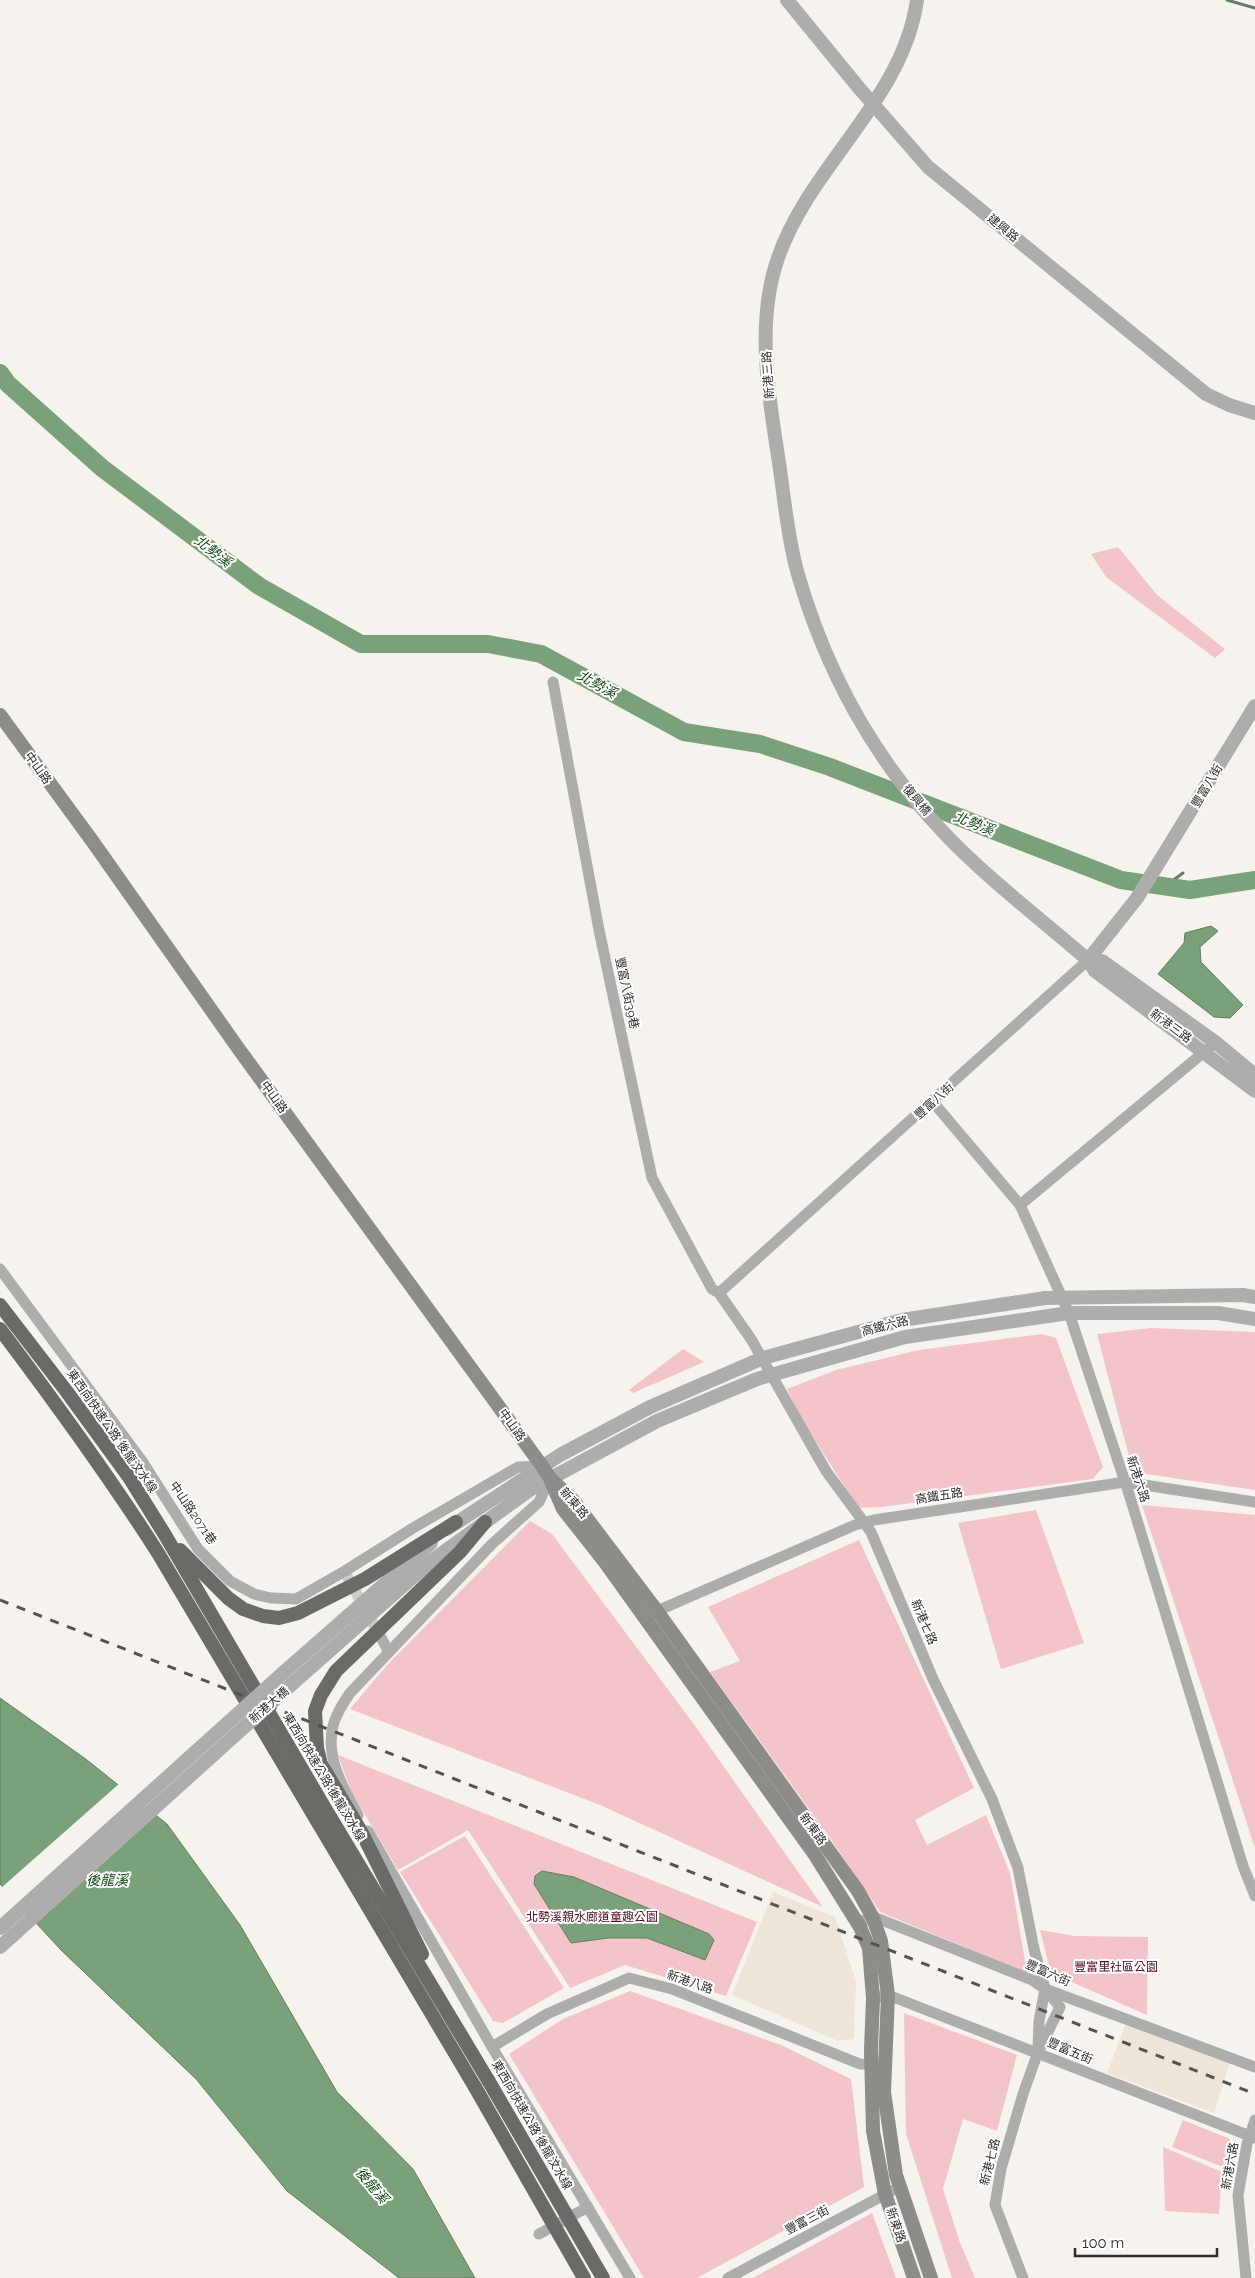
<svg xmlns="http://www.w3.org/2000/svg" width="1255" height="2278" font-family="Raleway,'Noto Sans TC',sans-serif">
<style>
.built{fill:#ede5da}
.green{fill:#f3c4cb}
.water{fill:#7aa179;stroke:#647e62}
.pier{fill:#f6f2ee}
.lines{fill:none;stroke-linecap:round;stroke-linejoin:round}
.stream{stroke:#647e62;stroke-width:3}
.river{stroke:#7aa179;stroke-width:18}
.minor-tunnel{stroke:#cecbc7;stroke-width:11;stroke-dasharray:11 5.5;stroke-linecap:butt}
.minor{stroke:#adaeab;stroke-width:11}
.tertiary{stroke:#adaeab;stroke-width:14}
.secondary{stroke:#8c8c89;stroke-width:14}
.trunk{stroke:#6a6a66;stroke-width:14}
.rail{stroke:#545350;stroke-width:3;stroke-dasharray:9 9;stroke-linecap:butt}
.tertiary-bridge{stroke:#adaeab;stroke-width:14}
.trunk-bridge{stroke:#6a6a66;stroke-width:14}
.labels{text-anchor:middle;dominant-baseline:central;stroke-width:4;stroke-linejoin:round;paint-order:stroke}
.street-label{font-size:12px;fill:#2f2e2c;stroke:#fff}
.park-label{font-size:12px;fill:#500a20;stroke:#fff}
.water-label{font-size:14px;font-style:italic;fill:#114913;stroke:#fff}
</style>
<rect width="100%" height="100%" fill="#f6f2ee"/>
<!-- built -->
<g class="built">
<path d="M 773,1892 L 835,1917 L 856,1981 L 854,2039 L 838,2041 L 732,1995 Z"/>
<path d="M 1126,2023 L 1230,2063 L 1214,2113 L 1107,2073 Z"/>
</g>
<!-- green -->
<g class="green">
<path d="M 1118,547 L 1157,595 L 1225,649 L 1215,658 L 1106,577 L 1091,554 Z"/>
<path d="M 1151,1328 L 1255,1332 L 1255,1490 L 1133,1472 L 1097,1334 Z"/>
<path d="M 1042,1334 L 1056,1338 L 1103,1467 L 1093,1479 L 882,1507 L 858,1508 L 798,1413 L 787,1389 L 836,1370 L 919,1350 Z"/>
<path d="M 683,1349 L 704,1362 L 633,1393 L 629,1390 Z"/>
<path d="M 1142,1505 L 1255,1515 L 1255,1848 Z"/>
<path d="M 1036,1510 L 1084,1643 L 1001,1669 L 958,1523 Z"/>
<path d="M 530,1521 L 552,1534 L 693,1723 L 823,1907 L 600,1805 L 350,1709 L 387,1665 Z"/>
<path d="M 859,1540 L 974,1788 L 915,1820 L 927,1845 L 986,1815 L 1010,1873 L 1027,1973 L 880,1912 L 828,1835 L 710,1672 L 740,1661 L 708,1607 Z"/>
<path d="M 338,1755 L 757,1922 L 726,1996 L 625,1965 L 570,1988 L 468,1830 L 398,1870 L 352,1793 Z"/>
<path d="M 465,1836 L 564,1988 L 503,2023 L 493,2021 L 400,1872 Z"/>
<path d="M 1040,1930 L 1075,1936 L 1148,1937 L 1147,2015 L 1051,1973 Z"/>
<path d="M 630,1991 L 781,2045 L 851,2079 L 864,2187 L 697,2278 L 644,2278 L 509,2054 L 563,2019 Z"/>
<path d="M 904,2013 L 1017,2055 L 997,2131 L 963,2119 L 943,2189 L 959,2240 L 975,2278 L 952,2278 L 906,2134 Z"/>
<path d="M 1183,2120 L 1230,2139 L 1223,2167 L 1172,2147 Z"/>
<path d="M 1163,2147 L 1222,2172 L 1219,2214 L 1165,2211 Z"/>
<path d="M 872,2213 L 896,2278 L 753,2278 Z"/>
</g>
<!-- water -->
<g class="water">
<path d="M 1211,926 L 1218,931 L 1200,947 L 1201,962 L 1243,1005 L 1230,1018 L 1214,1017 L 1158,974 L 1184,943 L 1185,933 Z"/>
<path d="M 0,1698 L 87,1760 L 167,1824 L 240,1925 L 337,2092 L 413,2169 L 475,2278 L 399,2278 L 287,2191 L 196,2079 L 61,1950 L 0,1884 Z"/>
<path d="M 542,1871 L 574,1877 L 709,1934 L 714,1940 L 705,1960 L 647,1938 L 608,1938 L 571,1943 L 534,1884 L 535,1876 Z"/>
</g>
<!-- pier -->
<path class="pier" d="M 120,1783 L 147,1805 L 25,1914 L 1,1888 Z"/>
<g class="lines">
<!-- stream -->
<g class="stream">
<path d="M 1227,0 L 1255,8"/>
<path d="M 1164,887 L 1183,873"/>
</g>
<!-- river -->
<path class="river" d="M 0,373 L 8,384 L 102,468 L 259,586 L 361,644 L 488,644 L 541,654 L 684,732 L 760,744 L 830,767 L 1121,880 L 1190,890 L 1255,880"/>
<!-- minor-tunnel -->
<path class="minor-tunnel" d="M 347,1576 L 379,1634"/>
<!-- minor -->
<g class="minor">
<path d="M 553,682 L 599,930 L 652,1178 L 712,1289 L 719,1293 L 751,1339 L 826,1471 L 871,1532 L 933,1679 L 992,1799 L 1018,1868 L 1034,1949 L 1045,1989 L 1060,2007 L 1038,2052 L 1023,2094 L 1001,2169 L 995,2205 L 1023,2278"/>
<path d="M 933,1102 L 1020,1205 L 1069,1313 L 1129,1494 L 1243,1866 L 1255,1896"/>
<path d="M 1020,1205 L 1209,1048"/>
<path d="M 0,1269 L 142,1461 L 198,1549 L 230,1581 L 254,1594 L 271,1598 L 296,1599 L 345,1571 L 413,1528 L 518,1467 L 542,1466"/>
<path d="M 719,1293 L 1088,960"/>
<path d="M 650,1614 L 855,1525 L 874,1520 L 1125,1482 L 1255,1502"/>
<path d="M 379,1634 L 389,1652"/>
<path d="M 358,1815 C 341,1785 320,1747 338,1713 C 341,1706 346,1699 350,1693 L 492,1544 L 539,1502 L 550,1478"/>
<path d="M 368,1831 L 492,2047 L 630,2278"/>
<path d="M 857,1921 L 879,1919 L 1032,1980 L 1045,1989 L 1255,2067"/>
<path d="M 873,1998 L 888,1995 L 1255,2138"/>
<path d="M 492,2047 L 547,2014 L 629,1978 L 672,1989 L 860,2064 L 878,2065"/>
<path d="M 1038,2048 L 1039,2021 L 1045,1989"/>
<path d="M 539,2234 L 588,2207"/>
<path d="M 728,2278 L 899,2187"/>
<path d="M 1246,2278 L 1238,2195 L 1247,2144 L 1255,2120"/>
</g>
<!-- tertiary -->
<g class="tertiary">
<path d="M 787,0 L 859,88 L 928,167 L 1206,394 L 1229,405 L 1255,413"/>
<path d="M 917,0 C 903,100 810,165 778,258 C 756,320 768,393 778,456 C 784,494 787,535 797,571 C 825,670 875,761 946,835 C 989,880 1041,919 1088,960 L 1095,971 L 1255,1091"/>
<path d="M 1088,960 L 1137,898 L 1255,706"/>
<path d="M 1088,960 L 1102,961 L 1215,1042 L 1255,1075"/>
<path d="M 447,1529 L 560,1455 L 650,1407 L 763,1358 L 902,1320 L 1045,1298 L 1243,1295 L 1255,1297"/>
<path d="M 283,1673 L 431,1543"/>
<path d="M 292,1684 L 430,1562 L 531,1489 L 657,1421 L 757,1379 L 905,1337 L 1069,1313 L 1218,1313 L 1255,1319"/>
</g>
<!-- secondary -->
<g class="secondary">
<path d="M 0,715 L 93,842 L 238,1048 L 542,1466 L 550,1478 L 573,1500 L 657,1611 L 858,1891 L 873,1918 L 881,1941 L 888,1995 L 884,2092 L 896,2175 L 931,2278"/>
<path d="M 551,1481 L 563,1509 L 604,1561 L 815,1855 L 860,1927 L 869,1948 L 873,1998 L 871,2050 L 873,2131 L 885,2194 L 914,2278"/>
</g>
<!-- trunk -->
<g class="trunk">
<path d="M 0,1305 L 67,1392 L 129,1477 L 165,1535 L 323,1805 L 488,2080"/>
<path d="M 0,1329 C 55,1402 109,1476 158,1553 L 475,2087"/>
<path d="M 180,1550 L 228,1598 L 243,1609 L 263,1616 L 279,1618 L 298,1613 L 365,1579 L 456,1522"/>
<path d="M 422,1954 L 362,1833 L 321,1764 L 317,1748 L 315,1711 L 321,1695 L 336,1671 L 460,1552 L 485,1522"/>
</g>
<!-- rail -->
<path class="rail" d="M 0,1600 L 1255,2094"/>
<!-- tertiary-bridge -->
<g class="tertiary-bridge">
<path d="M 0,1928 L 283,1673"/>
<path d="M 0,1947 L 292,1684"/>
</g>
<!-- trunk-bridge -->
<g class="trunk-bridge">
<path d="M 488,2080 L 603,2278"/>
<path d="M 475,2087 L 584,2278"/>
</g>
</g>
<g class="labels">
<!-- street labels -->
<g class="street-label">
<text transform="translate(1003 228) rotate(39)">建興路</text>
<text transform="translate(768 375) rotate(-94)">新港三路</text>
<text transform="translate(38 768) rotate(54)">中山路</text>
<text transform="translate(1207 786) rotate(-59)">豐富八街</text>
<text transform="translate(917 800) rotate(50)">復興橋</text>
<text transform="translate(627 993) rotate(78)">豐富八街39巷</text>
<text transform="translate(1171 1026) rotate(36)">新港三路</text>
<text transform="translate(274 1097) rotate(54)">中山路</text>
<text transform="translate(934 1101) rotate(-42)">豐富八街</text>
<text transform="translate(885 1326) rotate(-14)">高鐵六路</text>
<text transform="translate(512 1425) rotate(54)">中山路</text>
<text transform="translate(112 1431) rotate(55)">東西向快速公路 後龍汶水線</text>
<text transform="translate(1138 1479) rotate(72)">新港六路</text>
<text transform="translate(939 1496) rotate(-9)">高鐵五路</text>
<text transform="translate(574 1503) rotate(49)">新東路</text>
<text transform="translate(193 1513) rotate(56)">中山路2071巷</text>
<text transform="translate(924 1622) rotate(67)">新港七路</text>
<text transform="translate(269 1705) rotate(-41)">新港大橋</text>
<text transform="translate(324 1777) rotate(59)">東西向快速公路 後龍汶水線</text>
<text transform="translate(813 1829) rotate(54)">新東路</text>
<text transform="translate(1048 1973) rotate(24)">豐富六街</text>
<text transform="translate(690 1982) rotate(19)">新港八路</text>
<text transform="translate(1070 2051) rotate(23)">豐富五街</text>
<text transform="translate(532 2125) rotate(60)">東西向快速公路 後龍汶水線</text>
<text transform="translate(990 2162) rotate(-76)">新港七路</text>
<text transform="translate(1230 2166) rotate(-80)">新港六路</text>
<text transform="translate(807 2220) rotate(-28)">豐富三街</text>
<text transform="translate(896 2225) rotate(71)">新東路</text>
</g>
<!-- park labels -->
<g class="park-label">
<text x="592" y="1917">北勢溪親水廊道童趣公園</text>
<text x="1116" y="1967">豐富里社區公園</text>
</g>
<!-- water labels -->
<g class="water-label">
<text transform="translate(213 551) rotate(37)">北勢溪</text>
<text transform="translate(597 684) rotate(29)">北勢溪</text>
<text transform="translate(974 823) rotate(21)">北勢溪</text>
<text x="107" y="1880">後龍溪</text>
<text transform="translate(372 2185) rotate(50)">後龍溪</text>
</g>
</g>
<!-- scale -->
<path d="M1075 2248v8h142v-8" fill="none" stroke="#2f2e2c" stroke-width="2.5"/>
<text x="1082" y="2248" font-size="15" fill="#2f2e2c" stroke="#ffffff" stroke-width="4" paint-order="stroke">100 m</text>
</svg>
